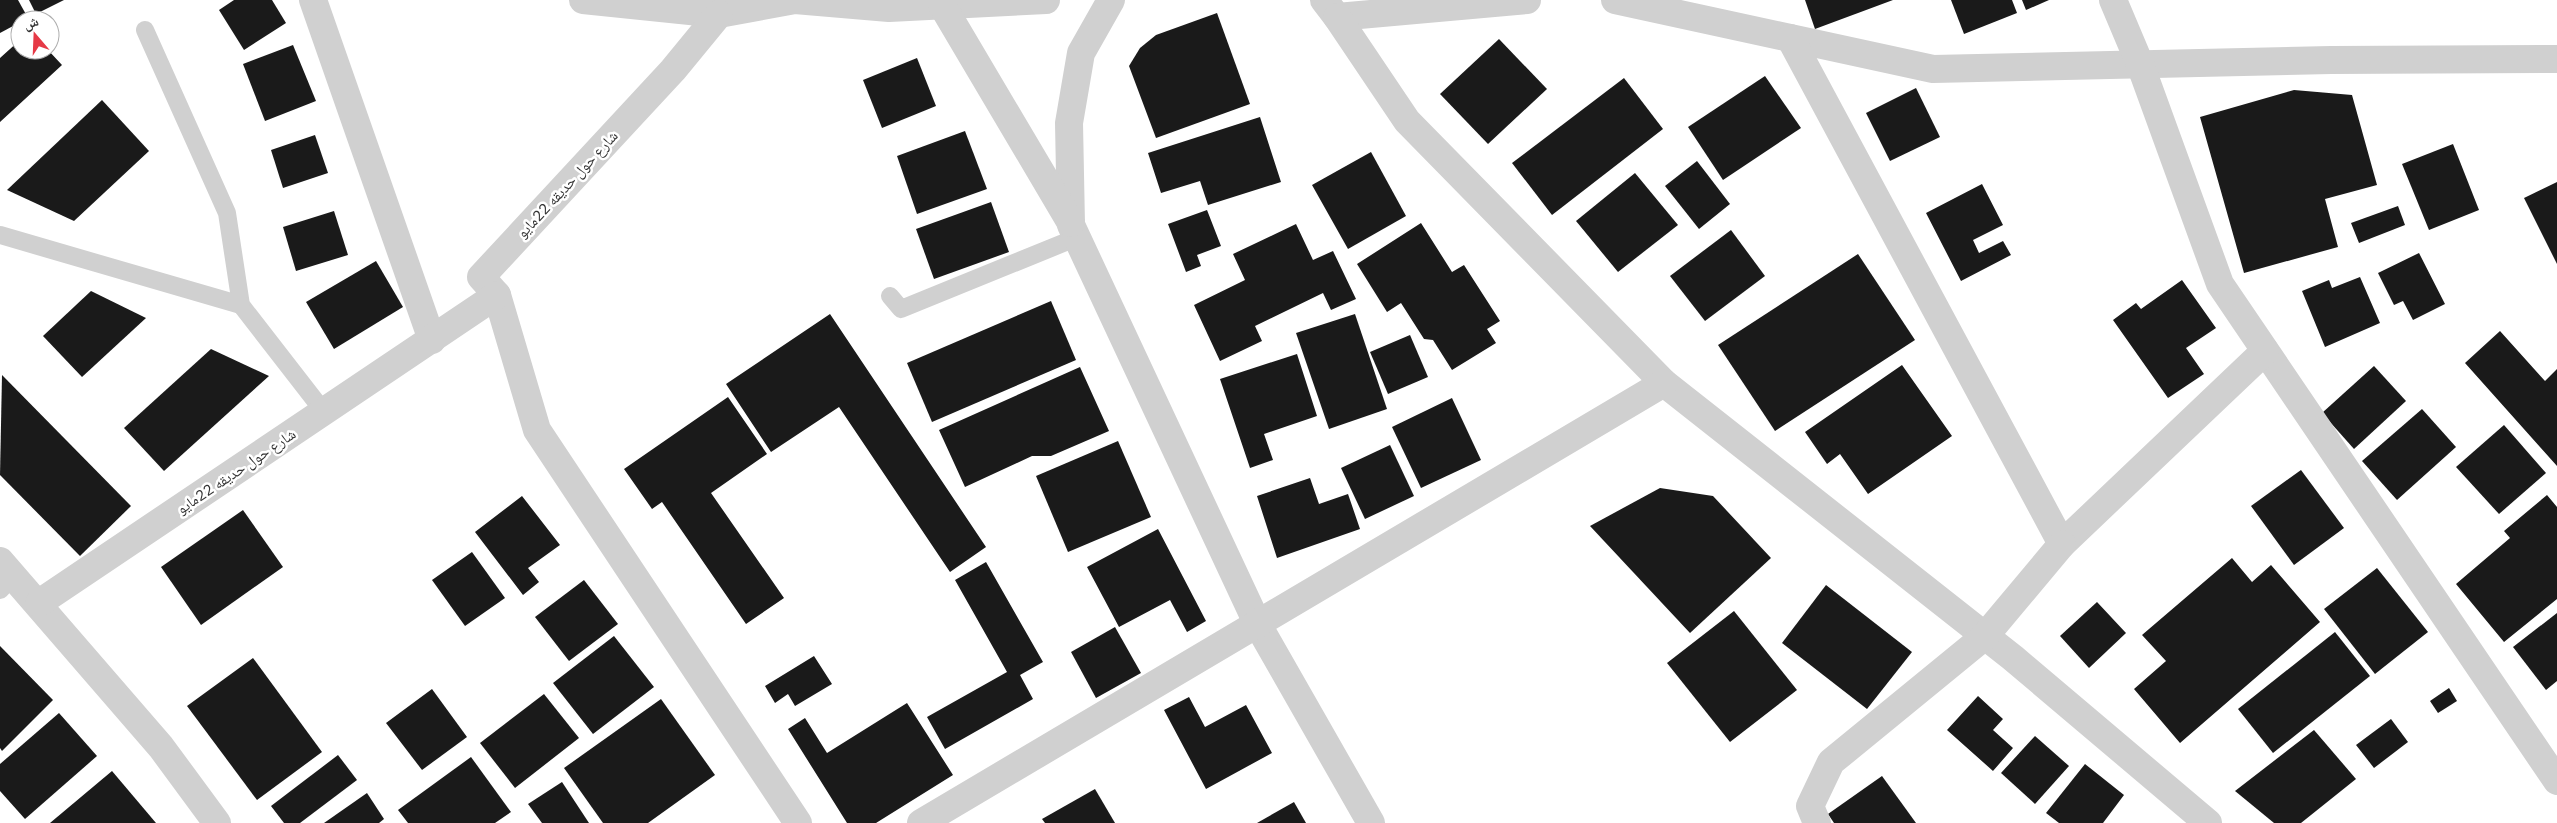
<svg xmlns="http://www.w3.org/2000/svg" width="2557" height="823" font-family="'IBM Plex Sans','Noto Naskh Arabic',sans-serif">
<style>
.building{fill:#1a1a1a}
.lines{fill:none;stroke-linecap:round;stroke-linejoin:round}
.service{stroke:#d0d0d0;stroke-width:18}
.minor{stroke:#d0d0d0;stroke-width:28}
.labels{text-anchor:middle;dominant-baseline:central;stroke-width:5;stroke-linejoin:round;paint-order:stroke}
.street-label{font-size:15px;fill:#333;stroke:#fff}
</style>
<rect width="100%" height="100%" fill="#fff"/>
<!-- building -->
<g class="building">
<path d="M 0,0 L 18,0 L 28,18 L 0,33 Z"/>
<path d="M 29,0 L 64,0 L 36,14 Z"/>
<path d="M 234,0 L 272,0 L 286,23 L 244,50 L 219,10 Z"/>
<path d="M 1805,0 L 1893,0 L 1815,29 Z"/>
<path d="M 1951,0 L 2012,0 L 2017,13 L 1964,34 Z"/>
<path d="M 2022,0 L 2049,0 L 2026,10 Z"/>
<path d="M 1217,13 L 1250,104 L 1156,138 L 1129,66 L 1140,48 L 1156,35 Z"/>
<path d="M 1499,39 L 1547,89 L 1488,144 L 1440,94 Z"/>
<path d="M 20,40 L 20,50 L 48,50 L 62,65 L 0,122 L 0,58 Z"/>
<path d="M 293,45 L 316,101 L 265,121 L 243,64 Z"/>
<path d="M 917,58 L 936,106 L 882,128 L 863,80 Z"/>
<path d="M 1765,76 L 1801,128 L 1723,180 L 1688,127 Z"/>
<path d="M 1624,78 L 1663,129 L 1552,215 L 1512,163 Z"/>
<path d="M 1916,88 L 1940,137 L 1890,161 L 1866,113 Z"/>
<path d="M 2294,90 L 2352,95 L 2377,185 L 2325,199 L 2338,247 L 2244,273 L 2200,117 Z"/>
<path d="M 102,100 L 149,151 L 74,221 L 7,190 Z"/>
<path d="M 1260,117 L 1281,182 L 1208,205 L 1200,181 L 1161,193 L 1148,153 Z"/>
<path d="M 965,131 L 987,189 L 917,214 L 897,156 Z"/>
<path d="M 315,135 L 328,173 L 283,188 L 271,150 Z"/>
<path d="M 2453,144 L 2479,210 L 2429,230 L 2402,164 Z"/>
<path d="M 1371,152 L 1406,216 L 1348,249 L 1312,185 Z"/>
<path d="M 1697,161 L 1730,204 L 1699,229 L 1665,186 Z"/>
<path d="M 1635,173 L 1678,225 L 1618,272 L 1576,221 Z"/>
<path d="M 2557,182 L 2557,264 L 2524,198 Z"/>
<path d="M 1982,184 L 2003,225 L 1973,240 L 1979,253 L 2003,241 L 2011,255 L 1961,281 L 1926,213 Z"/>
<path d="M 991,202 L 1009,252 L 934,279 L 916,229 Z"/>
<path d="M 2398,206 L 2405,225 L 2359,243 L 2351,223 Z"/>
<path d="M 1207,210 L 1221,246 L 1197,255 L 1201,266 L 1186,272 L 1168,224 Z"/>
<path d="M 334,211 L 348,255 L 296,271 L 283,227 Z"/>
<path d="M 1421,223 L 1452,272 L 1464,265 L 1500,321 L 1487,329 L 1496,343 L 1452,370 L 1433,340 L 1424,339 L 1401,303 L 1387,312 L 1357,264 Z"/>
<path d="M 1296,224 L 1313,260 L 1333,251 L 1356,299 L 1331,310 L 1323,293 L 1255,326 L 1262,341 L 1220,361 L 1194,305 L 1245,280 L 1233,254 Z"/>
<path d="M 1731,230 L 1765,276 L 1705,321 L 1670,276 Z"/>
<path d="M 2419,253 L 2445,304 L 2413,320 L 2403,301 L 2394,305 L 2378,273 Z"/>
<path d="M 1858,254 L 1915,340 L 1775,431 L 1718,345 Z"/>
<path d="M 376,261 L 403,307 L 334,349 L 306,302 Z"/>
<path d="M 2360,277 L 2380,323 L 2325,347 L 2302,291 L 2329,280 L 2332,288 Z"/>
<path d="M 2182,280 L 2216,328 L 2186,348 L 2204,374 L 2168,398 L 2113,320 L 2136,303 L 2141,309 Z"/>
<path d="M 91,291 L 146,318 L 82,377 L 43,336 Z"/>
<path d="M 1051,301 L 1076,360 L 932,422 L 907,363 Z"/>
<path d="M 830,314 L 986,547 L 950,572 L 839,407 L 771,452 L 726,384 Z"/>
<path d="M 1355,314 L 1387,409 L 1329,429 L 1296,333 Z"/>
<path d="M 2500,331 L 2545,381 L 2557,369 L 2557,466 L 2465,363 Z"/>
<path d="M 1410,335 L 1428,377 L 1388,394 L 1370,352 Z"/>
<path d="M 211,349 L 269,376 L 164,471 L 124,428 Z"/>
<path d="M 1297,354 L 1317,416 L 1264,434 L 1273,460 L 1250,468 L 1220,379 Z"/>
<path d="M 1902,365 L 1952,436 L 1868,494 L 1840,454 L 1827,464 L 1805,432 Z"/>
<path d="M 2374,366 L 2406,401 L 2354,449 L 2322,413 Z"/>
<path d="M 1080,367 L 1109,431 L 1051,456 L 1032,456 L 965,487 L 939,430 Z"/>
<path d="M 2,375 L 131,506 L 80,556 L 0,475 Z"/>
<path d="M 728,397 L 767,454 L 711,493 L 784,598 L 746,624 L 662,502 L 652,509 L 624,469 Z"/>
<path d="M 1452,398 L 1481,460 L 1421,488 L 1392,427 Z"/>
<path d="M 2422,409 L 2456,447 L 2397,500 L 2362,461 Z"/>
<path d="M 2504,425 L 2546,473 L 2499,514 L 2456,467 Z"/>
<path d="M 1118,441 L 1151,517 L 1068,552 L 1036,476 Z"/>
<path d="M 1390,445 L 1414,496 L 1365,519 L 1341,468 Z"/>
<path d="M 2301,470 L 2344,528 L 2294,565 L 2251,506 Z"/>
<path d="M 1310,478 L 1319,504 L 1348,494 L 1360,529 L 1277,558 L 1257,496 Z"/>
<path d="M 1660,488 L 1713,496 L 1771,558 L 1690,633 L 1590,526 Z"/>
<path d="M 2547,495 L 2557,507 L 2557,599 L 2504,642 L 2456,584 L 2510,538 L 2504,531 Z"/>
<path d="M 522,496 L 560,545 L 528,568 L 539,582 L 523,595 L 475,532 Z"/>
<path d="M 243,510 L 283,567 L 201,625 L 161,567 Z"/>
<path d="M 1158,529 L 1206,621 L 1187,632 L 1170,600 L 1119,627 L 1087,567 Z"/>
<path d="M 472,552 L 505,598 L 465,626 L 432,580 Z"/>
<path d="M 2232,558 L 2252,582 L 2271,565 L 2320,622 L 2180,743 L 2134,689 L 2166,661 L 2142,635 Z"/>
<path d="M 986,562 L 1043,662 L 1020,675 L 1033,699 L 945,749 L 927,717 L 1007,672 L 955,580 Z"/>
<path d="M 2377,568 L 2428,632 L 2375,674 L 2324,609 Z"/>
<path d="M 584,580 L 618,624 L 569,661 L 535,617 Z"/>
<path d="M 1826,585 L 1912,652 L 1867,709 L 1782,643 Z"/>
<path d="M 2097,602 L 2126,633 L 2089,668 L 2060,636 Z"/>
<path d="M 1734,611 L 1797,690 L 1730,742 L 1667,663 Z"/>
<path d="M 2557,613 L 2557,681 L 2546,690 L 2513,647 Z"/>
<path d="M 1115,627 L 1141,673 L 1096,698 L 1071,652 Z"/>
<path d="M 2335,632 L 2370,676 L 2273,753 L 2238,709 Z"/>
<path d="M 614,636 L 654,687 L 593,734 L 553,683 Z"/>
<path d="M 0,646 L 53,700 L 2,751 L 0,748 Z"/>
<path d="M 814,656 L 832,684 L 795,706 L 788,694 L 775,703 L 765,686 Z"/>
<path d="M 253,658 L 322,752 L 257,800 L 187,706 Z"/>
<path d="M 2449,688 L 2457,701 L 2438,713 L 2430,701 Z"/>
<path d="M 432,689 L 467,737 L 422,770 L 386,723 Z"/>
<path d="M 544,694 L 579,738 L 515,788 L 480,743 Z"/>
<path d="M 1978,696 L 2003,719 L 1993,730 L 2013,748 L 1993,771 L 1947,730 Z"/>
<path d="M 1189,697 L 1205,727 L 1246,705 L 1272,753 L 1206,789 L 1164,710 Z"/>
<path d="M 661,699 L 715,775 L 648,823 L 603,823 L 564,768 Z"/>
<path d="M 907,703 L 953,775 L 876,823 L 847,823 L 788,729 L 805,718 L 827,753 Z"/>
<path d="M 59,713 L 97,756 L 25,819 L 0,791 L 0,764 Z"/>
<path d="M 2391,719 L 2408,742 L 2374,768 L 2356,745 Z"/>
<path d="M 2314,730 L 2356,779 L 2301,823 L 2274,823 L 2235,791 Z"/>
<path d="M 2035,736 L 2069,766 L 2035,804 L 2001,773 Z"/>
<path d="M 338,755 L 357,780 L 300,823 L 284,823 L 271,806 Z"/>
<path d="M 471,757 L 511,812 L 495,823 L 408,823 L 398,810 Z"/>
<path d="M 2085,764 L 2124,795 L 2103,823 L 2059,823 L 2046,813 Z"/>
<path d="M 112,771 L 156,823 L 50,823 Z"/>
<path d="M 1882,776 L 1916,823 L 1834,823 L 1828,814 Z"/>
<path d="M 562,782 L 589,823 L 542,823 L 528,804 Z"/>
<path d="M 1095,789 L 1115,823 L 1045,823 L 1042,819 Z"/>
<path d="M 367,793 L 384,819 L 379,823 L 324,823 Z"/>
<path d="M 1294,802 L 1306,823 L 1257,823 Z"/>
</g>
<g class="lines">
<!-- service -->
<g class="service">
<path d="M 145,30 L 227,213 L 241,305 L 324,412"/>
<path d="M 0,235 L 241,305"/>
<path d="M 890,296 L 901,309 L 1078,237"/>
<path d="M 0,590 L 14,575"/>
</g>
<!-- minor -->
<g class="minor">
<path d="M 313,0 L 432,340"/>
<path d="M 583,0 L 719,14 L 795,0 L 889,8 L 1046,0"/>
<path d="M 1111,0 L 1081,53 L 1069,123 L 1071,225 L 1258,625 L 1371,823"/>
<path d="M 1324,0 L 1337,17 L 1527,0"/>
<path d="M 1615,0 L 1933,69 L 2331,60 L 2557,59"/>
<path d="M 2113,0 L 2140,64 L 2220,284 L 2557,781"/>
<path d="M 942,5 L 1071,223"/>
<path d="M 719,14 L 673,70 L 481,277 L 497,295 L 537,430 L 798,823"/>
<path d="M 1337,17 L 1407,121 L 1664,383 L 2013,658 L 2208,823"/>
<path d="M 1790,38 L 2062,544 L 2265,351"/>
<path d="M 0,561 L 161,747 L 217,823"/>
<path d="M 39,603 L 497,295"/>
<path d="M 921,823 L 1664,383"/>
<path d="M 1817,823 L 1810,806 L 1831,762 L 1985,636 L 2062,544"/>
</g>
</g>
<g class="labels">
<!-- street labels -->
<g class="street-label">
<text transform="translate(567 184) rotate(-47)">شارع حول حديقه 22مايو</text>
<text transform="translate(236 471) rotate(-34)">شارع حول حديقه 22مايو</text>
</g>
</g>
<!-- north arrow -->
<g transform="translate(35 35) rotate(341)"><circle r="24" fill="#ffffff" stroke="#adadad"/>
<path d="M0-4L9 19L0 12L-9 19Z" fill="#e63946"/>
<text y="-8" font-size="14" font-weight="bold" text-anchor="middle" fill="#333333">ش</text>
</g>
</svg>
